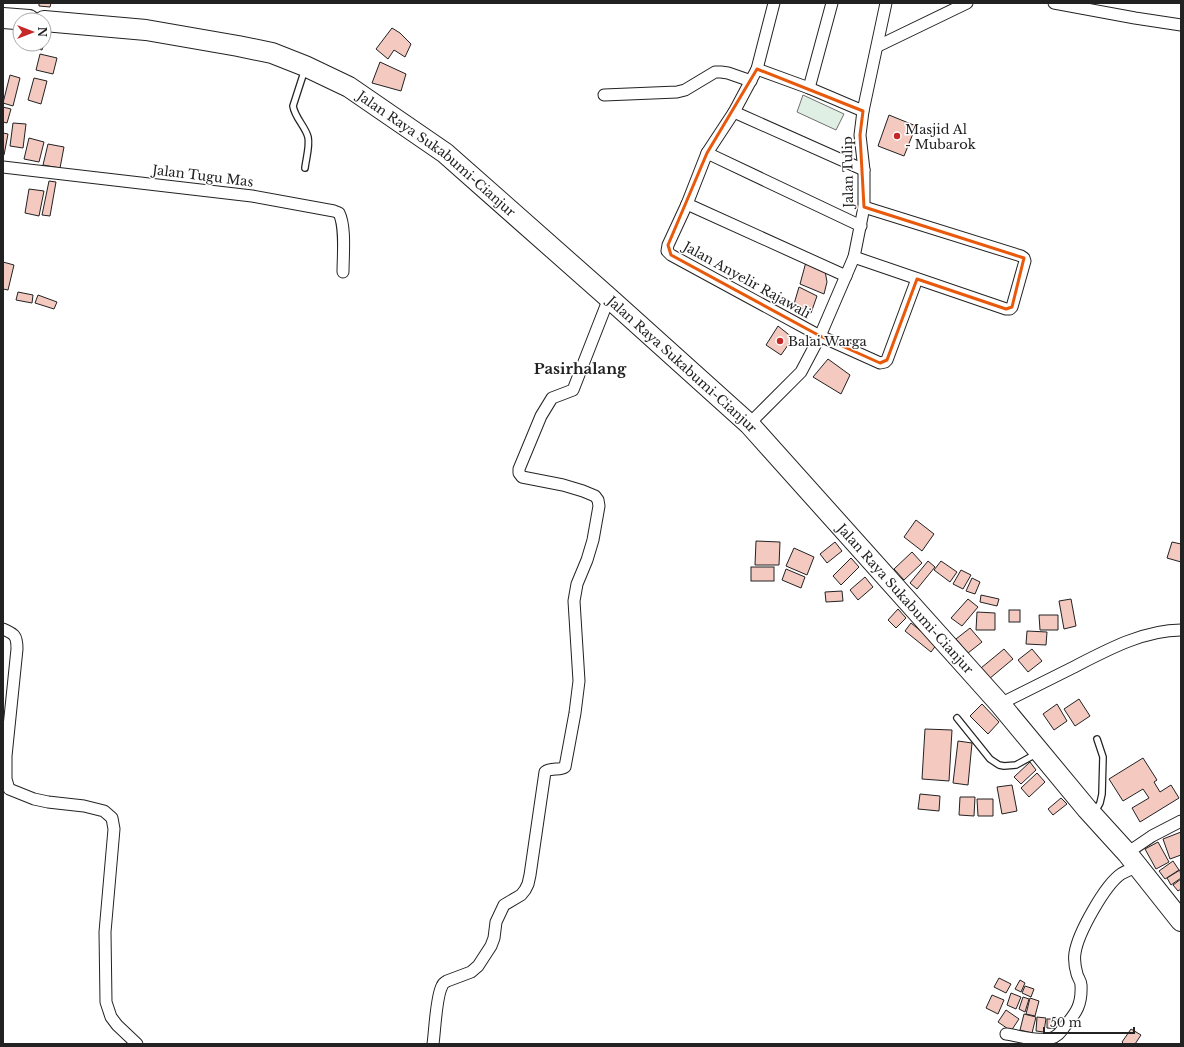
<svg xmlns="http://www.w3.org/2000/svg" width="1184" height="1047" font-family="'Libre Baskerville',serif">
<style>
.green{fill:#e0efe3;stroke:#6f6f6f}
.building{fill:#f3c9c0;stroke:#222}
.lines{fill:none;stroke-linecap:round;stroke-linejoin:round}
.lane-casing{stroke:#222;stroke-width:8}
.street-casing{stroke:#222;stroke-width:13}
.highway-casing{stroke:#222;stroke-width:22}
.lane{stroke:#fff;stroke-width:5.5}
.street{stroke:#fff;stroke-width:11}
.highway{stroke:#fff;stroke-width:20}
.marked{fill:none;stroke:#e8590c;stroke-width:3;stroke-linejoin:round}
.poi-dot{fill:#c62828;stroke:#fff;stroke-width:1.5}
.labels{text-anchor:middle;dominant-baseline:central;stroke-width:3;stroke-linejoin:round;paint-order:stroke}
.poi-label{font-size:13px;fill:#222;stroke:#fff;text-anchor:start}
.street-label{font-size:13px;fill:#222;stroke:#fff}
.quarter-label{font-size:15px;font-weight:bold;fill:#222;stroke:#fff}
</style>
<rect width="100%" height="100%" fill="#fff"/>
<!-- green -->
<path class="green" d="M 803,95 L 844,114 L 836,130 L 797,112 Z"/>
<!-- building -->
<g class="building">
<path d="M 39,3 L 51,3 L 50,7 L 39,6 Z"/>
<path d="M 392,28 L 400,33 L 411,44 L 405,57 L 394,50 L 388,59 L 376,49 Z"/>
<path d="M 25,44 L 44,44 L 42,50 L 24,45 Z"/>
<path d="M 40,54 L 57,58 L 53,74 L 36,70 Z"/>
<path d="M 380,62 L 406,74 L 401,91 L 372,83 Z"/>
<path d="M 10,75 L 20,78 L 13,106 L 3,103 Z"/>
<path d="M 34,78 L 47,81 L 41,104 L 28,100 Z"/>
<path d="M 3,107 L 11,109 L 7,123 L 3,122 Z"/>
<path d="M 889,115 L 916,126 L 904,156 L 878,146 Z"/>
<path d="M 13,123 L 26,124 L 23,148 L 10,146 Z"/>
<path d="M 3,133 L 8,134 L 4,155 L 3,155 Z"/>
<path d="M 29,138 L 44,142 L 39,162 L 24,159 Z"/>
<path d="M 48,144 L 64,147 L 60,168 L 43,165 Z"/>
<path d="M 49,181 L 56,182 L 50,216 L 42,215 Z"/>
<path d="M 29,189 L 44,191 L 39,216 L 25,213 Z"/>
<path d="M 3,262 L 14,265 L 8,290 L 3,289 Z"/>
<path d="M 806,262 L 825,271 L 827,282 L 824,294 L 800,284 Z"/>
<path d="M 799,287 L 817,296 L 811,313 L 794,304 Z"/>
<path d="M 18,292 L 33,295 L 32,303 L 16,300 Z"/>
<path d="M 38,295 L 57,302 L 54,309 L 35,303 Z"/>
<path d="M 778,326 L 793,338 L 781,355 L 766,345 Z"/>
<path d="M 828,359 L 850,375 L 841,394 L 813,377 Z"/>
<path d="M 916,520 L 934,534 L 922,551 L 904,537 Z"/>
<path d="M 756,541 L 780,542 L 779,565 L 755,565 Z"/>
<path d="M 835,542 L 842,551 L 827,563 L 820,554 Z"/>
<path d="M 1172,542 L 1181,544 L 1181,562 L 1167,558 Z"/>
<path d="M 794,548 L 814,557 L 807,575 L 786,566 Z"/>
<path d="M 912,552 L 922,563 L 904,580 L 894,569 Z"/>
<path d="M 851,558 L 859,567 L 841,585 L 833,576 Z"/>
<path d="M 928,561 L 935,567 L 917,589 L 910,583 Z"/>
<path d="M 941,561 L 957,572 L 950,582 L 934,570 Z"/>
<rect x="751" y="567" width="23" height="14"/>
<path d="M 786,569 L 805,577 L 801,588 L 782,580 Z"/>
<path d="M 961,570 L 971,575 L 963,589 L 953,584 Z"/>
<path d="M 865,577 L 873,587 L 858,600 L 850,590 Z"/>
<path d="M 972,578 L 980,582 L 975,594 L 966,591 Z"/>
<path d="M 842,591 L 843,601 L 826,602 L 825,592 Z"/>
<path d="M 981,595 L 999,599 L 997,606 L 980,602 Z"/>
<path d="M 968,599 L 978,607 L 962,626 L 951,618 Z"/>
<path d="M 1071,599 L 1076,626 L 1064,629 L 1059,601 Z"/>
<path d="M 898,609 L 906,618 L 896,628 L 888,620 Z"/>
<rect x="1009" y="610" width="11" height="12"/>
<path d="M 977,612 L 995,613 L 995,630 L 976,630 Z"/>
<path d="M 1039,615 L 1058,615 L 1058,630 L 1040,630 Z"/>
<path d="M 911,623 L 937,644 L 931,652 L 905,631 Z"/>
<path d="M 970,628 L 982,642 L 968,653 L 956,639 Z"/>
<path d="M 1027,631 L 1047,632 L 1046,645 L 1026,644 Z"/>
<path d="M 1004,649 L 1013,659 L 989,679 L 981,668 Z"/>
<path d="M 1032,649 L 1042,661 L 1028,672 L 1018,660 Z"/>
<path d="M 1079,699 L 1090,716 L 1075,726 L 1064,709 Z"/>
<path d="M 982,704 L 999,722 L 988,734 L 970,716 Z"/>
<path d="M 1057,704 L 1067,721 L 1054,730 L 1043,714 Z"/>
<path d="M 925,729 L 952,730 L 949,781 L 922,779 Z"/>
<path d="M 958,741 L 972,743 L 968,785 L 953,783 Z"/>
<path d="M 1143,758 L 1157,780 L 1154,782 L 1160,792 L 1171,785 L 1179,798 L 1140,822 L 1132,808 L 1149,798 L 1143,789 L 1123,801 L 1109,779 Z"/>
<path d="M 1030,762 L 1036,770 L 1021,784 L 1014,777 Z"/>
<path d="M 1037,773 L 1045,782 L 1029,797 L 1021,788 Z"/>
<path d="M 1012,785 L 1017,811 L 1002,814 L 997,787 Z"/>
<path d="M 920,794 L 940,796 L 939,811 L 918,809 Z"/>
<path d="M 960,797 L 975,797 L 974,816 L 959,815 Z"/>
<path d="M 1061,798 L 1067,804 L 1053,815 L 1048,809 Z"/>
<path d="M 977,799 L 993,799 L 993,816 L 978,816 Z"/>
<path d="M 1181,832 L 1181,855 L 1170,859 L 1163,839 Z"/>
<path d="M 1158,842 L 1169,862 L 1156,869 L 1145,849 Z"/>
<path d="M 1173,861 L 1179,870 L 1165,879 L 1159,871 Z"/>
<path d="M 1180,870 L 1181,878 L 1171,885 L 1167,878 Z"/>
<path d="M 1181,879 L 1181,889 L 1178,891 L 1173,885 Z"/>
<path d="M 999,978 L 1011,984 L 1006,993 L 994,987 Z"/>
<path d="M 1020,980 L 1025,983 L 1021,992 L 1015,989 Z"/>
<path d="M 1025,986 L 1034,989 L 1031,997 L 1022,993 Z"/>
<path d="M 1011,993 L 1021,997 L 1016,1009 L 1007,1005 Z"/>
<path d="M 992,995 L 1004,1000 L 998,1014 L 986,1008 Z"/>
<path d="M 1023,997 L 1029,999 L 1025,1012 L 1019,1009 Z"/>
<path d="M 1030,998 L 1039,1001 L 1035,1016 L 1026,1014 Z"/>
<path d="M 1006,1010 L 1019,1019 L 1011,1031 L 998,1022 Z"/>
<path d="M 1024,1014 L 1036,1017 L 1032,1033 L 1020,1030 Z"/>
<path d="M 1037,1017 L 1046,1018 L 1044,1032 L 1036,1031 Z"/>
<path d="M 1047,1019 L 1058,1019 L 1058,1029 L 1047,1028 Z"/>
<path d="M 1131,1029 L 1141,1035 L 1135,1044 L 1124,1044 L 1122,1042 Z"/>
</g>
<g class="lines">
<defs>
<g id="lane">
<path d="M 305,69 L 293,106 C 295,118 305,126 308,137 C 310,146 306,159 305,168"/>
<path d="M 957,718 L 990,759 L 999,765 L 1004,766 L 1016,765 L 1036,754"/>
<path d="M 1095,812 L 1100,803 L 1102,794 L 1103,757 L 1097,739"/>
</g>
<g id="street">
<path d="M 774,3 L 757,69 L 734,112 L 707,153 L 687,204 L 668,245 L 667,251 L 671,255 L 820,336 L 880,363 L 885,362 L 887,360 L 917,279"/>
<path d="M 1054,3 L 1135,18 L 1181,25"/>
<path d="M 878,46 L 967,3"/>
<path d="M 757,69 L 809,88 L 863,111"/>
<path d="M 809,88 L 832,3"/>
<path d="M 604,95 L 677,92 L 685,90 L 715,72 L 721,72 L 728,73 L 751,81"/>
<path d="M 734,112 L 864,170"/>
<path d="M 707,153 L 861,226"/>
<path d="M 3,167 L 252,196 L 334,211 L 339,213 C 346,227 343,256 343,272"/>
<path d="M 687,204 L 846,276"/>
<path d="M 854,257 L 1006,309 L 1010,309 L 1012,307 L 1025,261 L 1024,258 L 1021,256 L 864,207"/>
<path d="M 749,424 L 801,372 L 820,336 L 854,257 L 864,207 L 864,170 L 860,135 L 863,111 L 886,3"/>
<path d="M 3,629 C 15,634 17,636 17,649 L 6,756 L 6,779 L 9,789 L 34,799 L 48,802 L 84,806 L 104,811 L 112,818 L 114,829 L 105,932 L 106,1002 L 111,1017 L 117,1025 L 137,1044"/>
<path d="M 1000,704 C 1024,692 1048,680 1072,668 C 1105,651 1143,630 1181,630"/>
<path d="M 1127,853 L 1152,836 L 1181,821"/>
<path d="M 1006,1034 C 1020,1036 1035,1041 1049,1039 C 1057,1037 1060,1033 1065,1026 C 1077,1012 1082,1004 1081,985 C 1081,981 1078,978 1077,974 C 1075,967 1074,959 1075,953 C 1078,933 1105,885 1121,874 C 1126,871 1132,869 1138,866"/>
<path d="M 433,1044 C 435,1030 436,997 442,986 C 443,983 444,983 447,981 L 471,972 L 478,966 L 491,946 L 494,938 L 496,922 L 504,905 L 521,895 L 525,890 L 528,884 L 530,875 L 545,772 C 551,767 560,771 565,767 L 575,713 L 579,681 L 574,601 L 577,584 L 587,560 L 593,540 L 599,506 L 598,500 L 595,496 L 583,491 L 563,485 L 522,477 L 519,473 L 519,469 L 541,416 L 552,398 L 573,390 L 609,298"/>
</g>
<g id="highway">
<path d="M 3,18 L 29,20"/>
<path id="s1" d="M 44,21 L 146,30 L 238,46 L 272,53 L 305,66 L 349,87 L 445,153 L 609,298 L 749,424 L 1000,704 L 1087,809 L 1127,853 L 1181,921"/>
</g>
</defs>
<!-- lane casing -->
<use href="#lane" class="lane-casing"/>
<!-- street casing -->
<use href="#street" class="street-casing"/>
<!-- highway casing -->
<use href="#highway" class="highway-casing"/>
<!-- lane -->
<use href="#lane" class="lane"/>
<!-- street -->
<use href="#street" class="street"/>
<!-- highway -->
<use href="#highway" class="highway"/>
</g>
<!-- marked area -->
<path class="marked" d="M 757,69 L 863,111 L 860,135 L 864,207 L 1024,258 L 1012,307 L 1006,309 L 917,279 L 887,360 L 880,363 L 820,336 L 671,255 L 668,245 L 707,153 Z"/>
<!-- markers -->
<g class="poi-dot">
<circle cx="897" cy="136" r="4"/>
<circle cx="780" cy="341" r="4"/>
</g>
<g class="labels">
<!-- poi labels -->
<g class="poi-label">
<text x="905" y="129">Masjid Al<tspan x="905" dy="15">- Mubarok</tspan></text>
<text x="788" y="341">Balai Warga</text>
</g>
<!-- street labels -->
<g class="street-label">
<text stroke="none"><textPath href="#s1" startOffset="425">Jalan Raya Sukabumi-Cianjur</textPath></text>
<text transform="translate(848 172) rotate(-91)">Jalan Tulip</text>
<text transform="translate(203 176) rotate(7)">Jalan Tugu Mas</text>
<text transform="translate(747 280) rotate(29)">Jalan Anyelir Rajawali</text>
<text stroke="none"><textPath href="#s1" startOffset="749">Jalan Raya Sukabumi-Cianjur</textPath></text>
<text stroke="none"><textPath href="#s1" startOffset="1073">Jalan Raya Sukabumi-Cianjur</textPath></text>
</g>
<!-- quarter labels -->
<g class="quarter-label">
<text x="580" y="368">Pasirhalang</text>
</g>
</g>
<!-- border -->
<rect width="1184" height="1047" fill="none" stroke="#222222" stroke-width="8"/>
<!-- north arrow -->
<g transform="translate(32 32) rotate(90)"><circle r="19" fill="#ffffff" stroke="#a7a7a7"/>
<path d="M0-3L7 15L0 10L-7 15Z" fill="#c62828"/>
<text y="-6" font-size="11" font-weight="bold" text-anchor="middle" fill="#222222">N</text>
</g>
<!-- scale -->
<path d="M1044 1027v6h90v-6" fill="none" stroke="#222222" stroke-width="2"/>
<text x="1050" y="1027" font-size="12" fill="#222222" stroke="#ffffff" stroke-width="3" paint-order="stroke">50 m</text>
</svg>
